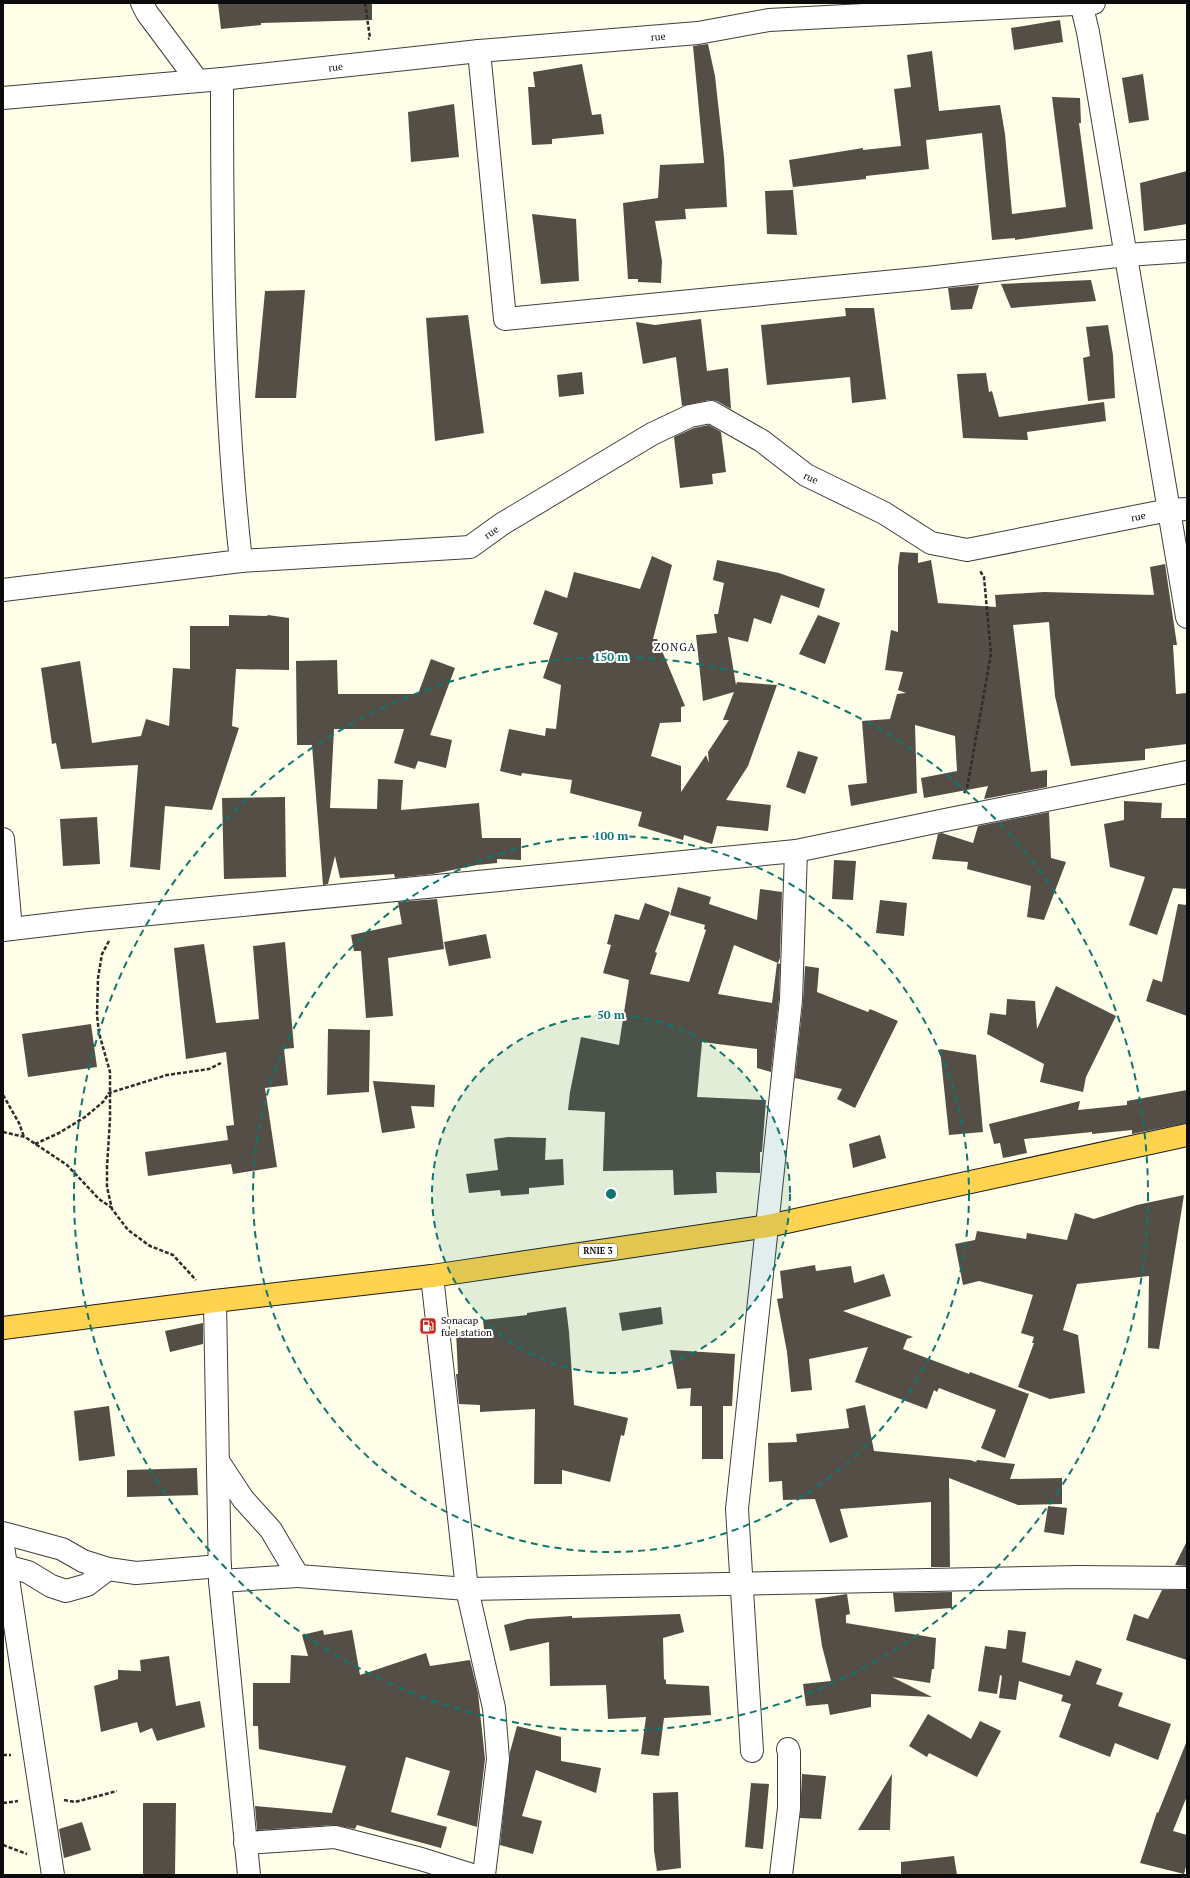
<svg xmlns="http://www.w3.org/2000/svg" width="1190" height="1878" font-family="'PT Serif',serif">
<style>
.building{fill:#544e46}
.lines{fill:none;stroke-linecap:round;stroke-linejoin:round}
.minor-casing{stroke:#3e3e3e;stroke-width:24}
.trunk-casing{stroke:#1c1c1c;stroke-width:24}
.path{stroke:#2d2d2d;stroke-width:2.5;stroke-dasharray:4 2;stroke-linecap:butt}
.minor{stroke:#fff;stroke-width:22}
.trunk{stroke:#ffd24f;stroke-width:22}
.ring{fill:none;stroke:#0f766e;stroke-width:2;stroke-dasharray:7 5}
.labels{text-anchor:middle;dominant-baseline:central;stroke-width:4;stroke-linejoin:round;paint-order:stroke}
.shield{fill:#fff;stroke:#545454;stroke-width:1}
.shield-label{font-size:9px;font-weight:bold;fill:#0b0b0b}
.street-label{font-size:10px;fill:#0b0b0b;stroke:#fff}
.poi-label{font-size:10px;fill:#0b0b0b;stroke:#fff;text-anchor:start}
.neighbourhood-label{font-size:11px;letter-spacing:1px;fill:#0b0b0b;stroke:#fff}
.centre{fill:#0f766e;stroke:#fff;stroke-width:2}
.ring-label{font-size:12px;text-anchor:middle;font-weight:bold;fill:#0f766e;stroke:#fff;stroke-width:4;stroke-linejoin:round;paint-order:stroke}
</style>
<rect width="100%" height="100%" fill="#fffee8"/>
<!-- building -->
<g class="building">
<path d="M 218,3 L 372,3 L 372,20 L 261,23 L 261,25 L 221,29 Z"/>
<path d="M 1060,20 L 1063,42 L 1014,50 L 1011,28 Z"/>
<path d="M 708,44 L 715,76 L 724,157 L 727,207 L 685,209 L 686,219 L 655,221 L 662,261 L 661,283 L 638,282 L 638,279 L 628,279 L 623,203 L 658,198 L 660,165 L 704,163 L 693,46 Z"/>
<path d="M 932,51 L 939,111 L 1000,105 L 1005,134 L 1012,214 L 1066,207 L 1052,97 L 1080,98 L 1081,123 L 1079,123 L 1093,229 L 1015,240 L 1015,238 L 992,240 L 982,133 L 926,140 L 929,169 L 866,176 L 866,179 L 793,187 L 789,160 L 863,148 L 863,150 L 901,146 L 894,89 L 911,87 L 907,55 Z"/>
<path d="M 582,64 L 592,115 L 601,114 L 604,134 L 552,139 L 552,144 L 532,145 L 528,87 L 535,87 L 533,72 Z"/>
<path d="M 1143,74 L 1149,120 L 1129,123 L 1122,78 Z"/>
<path d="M 454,104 L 459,157 L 411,162 L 408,112 Z"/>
<path d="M 1187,171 L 1187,224 L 1144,231 L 1140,183 Z"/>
<path d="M 793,190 L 797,235 L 767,234 L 765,191 Z"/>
<path d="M 532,214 L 576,219 L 579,281 L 541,284 Z"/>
<path d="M 1091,280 L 1096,301 L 1011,308 L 1001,284 Z"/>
<path d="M 979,285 L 972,309 L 951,310 L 948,288 Z"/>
<path d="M 305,290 L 296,398 L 255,398 L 265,291 Z"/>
<path d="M 845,308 L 874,308 L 886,399 L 852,403 L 850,377 L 767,385 L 761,325 L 846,316 Z"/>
<path d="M 468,315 L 484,433 L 435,441 L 426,318 Z"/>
<path d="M 701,319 L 707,371 L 728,368 L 731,409 L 717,401 L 709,400 L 682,406 L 676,357 L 643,364 L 636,322 L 655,325 Z"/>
<path d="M 1108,325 L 1113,355 L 1115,398 L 1088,401 L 1083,358 L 1090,356 L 1086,327 Z"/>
<path d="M 582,372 L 584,394 L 559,397 L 557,375 Z"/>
<path d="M 986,373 L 989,392 L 992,391 L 999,417 L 1104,402 L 1106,421 L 1027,432 L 1028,440 L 963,438 L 957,374 Z"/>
<path d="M 709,425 L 721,432 L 726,472 L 712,474 L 713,484 L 680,488 L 674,437 L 694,428 Z"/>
<path d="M 900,552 L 918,553 L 918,563 L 931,560 L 938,603 L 996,607 L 995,595 L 1044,592 L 1154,595 L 1150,567 L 1165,564 L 1177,645 L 1173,645 L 1176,694 L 1187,693 L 1187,744 L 1145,749 L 1145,760 L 1071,766 L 1055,696 L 1049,622 L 1013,625 L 1031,772 L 1047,770 L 1047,787 L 984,799 L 988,786 L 924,798 L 921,778 L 957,771 L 955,736 L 915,725 L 917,793 L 851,806 L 848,785 L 867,783 L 862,721 L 890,719 L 897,694 L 906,693 L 898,690 L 903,672 L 885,670 L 891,630 L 898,632 L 898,567 Z"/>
<path d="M 652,556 L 672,565 L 653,639 L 657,639 L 685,706 L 681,707 L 681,722 L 660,723 L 651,756 L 681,766 L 681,792 L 706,755 L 709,763 L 708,752 L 729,720 L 723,720 L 734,692 L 703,701 L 696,635 L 717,633 L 714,614 L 718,614 L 724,583 L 713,580 L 717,560 L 779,573 L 825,589 L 819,608 L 781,595 L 771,624 L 754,618 L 748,642 L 728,637 L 736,685 L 737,682 L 777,685 L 748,766 L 726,800 L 771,805 L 768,831 L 717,826 L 712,844 L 684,835 L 683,840 L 638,826 L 642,812 L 570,793 L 572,780 L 522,773 L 521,776 L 500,771 L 509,729 L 545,736 L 546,728 L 556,729 L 561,685 L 543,678 L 558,633 L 533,624 L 545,590 L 567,598 L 574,572 L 640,589 Z"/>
<path d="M 229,615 L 267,616 L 268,615 L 289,618 L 289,670 L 236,669 L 232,726 L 239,728 L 212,810 L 165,806 L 160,870 L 130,867 L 138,765 L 61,769 L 56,743 L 52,744 L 41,668 L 80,661 L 92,743 L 141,736 L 146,719 L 169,726 L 173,668 L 190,669 L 190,626 L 229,626 Z"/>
<path d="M 818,615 L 840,623 L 825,664 L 799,654 Z"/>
<path d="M 431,659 L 455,668 L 430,735 L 452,740 L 446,768 L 418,761 L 415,769 L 394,763 L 404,729 L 334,729 L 330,808 L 377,809 L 378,779 L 403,780 L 401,810 L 479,803 L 482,838 L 521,838 L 521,860 L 497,859 L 497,863 L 477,865 L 433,874 L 395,878 L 394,874 L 340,878 L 335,856 L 328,884 L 323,885 L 312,745 L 297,745 L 296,661 L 337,660 L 338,694 L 418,694 Z"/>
<path d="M 798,751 L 818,757 L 805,794 L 786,787 Z"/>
<path d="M 285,797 L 286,877 L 224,879 L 222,798 Z"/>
<path d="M 1124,801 L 1162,803 L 1161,818 L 1187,818 L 1187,889 L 1173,888 L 1157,935 L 1129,925 L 1145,877 L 1110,867 L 1104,824 L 1124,820 Z"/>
<path d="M 1049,812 L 1051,858 L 1066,862 L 1044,920 L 1027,917 L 1031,886 L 967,869 L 968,862 L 932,859 L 938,834 L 942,833 L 973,843 L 978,826 Z"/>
<path d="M 97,817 L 100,864 L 63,866 L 60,819 Z"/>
<path d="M 834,860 L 856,861 L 853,900 L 832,899 Z"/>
<path d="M 678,887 L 711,897 L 709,904 L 757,920 L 760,889 L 782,892 L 780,958 L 778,963 L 734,945 L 718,994 L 772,1003 L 777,963 L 780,964 L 779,999 L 771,1072 L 757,1068 L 757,1049 L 702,1042 L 697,1097 L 766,1100 L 762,1152 L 760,1152 L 760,1173 L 716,1172 L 717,1193 L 674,1195 L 673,1170 L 603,1171 L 605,1112 L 568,1110 L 570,1092 L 581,1037 L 619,1045 L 629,980 L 603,973 L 611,945 L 607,944 L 615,914 L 639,920 L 645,903 L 670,912 L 655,952 L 657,953 L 650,974 L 689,982 L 706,930 L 704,929 L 705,925 L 670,915 Z"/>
<path d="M 437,899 L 444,949 L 388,958 L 393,1016 L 366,1018 L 361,951 L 354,951 L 351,935 L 402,924 L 398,902 Z"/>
<path d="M 880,900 L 907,903 L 904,936 L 876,933 Z"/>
<path d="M 1178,904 L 1187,905 L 1187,1016 L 1146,1001 L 1153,979 L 1162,982 Z"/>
<path d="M 486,934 L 491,958 L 449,966 L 444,942 Z"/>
<path d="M 285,942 L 294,1048 L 284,1049 L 288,1085 L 265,1088 L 277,1167 L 233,1174 L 231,1164 L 148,1176 L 145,1152 L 228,1140 L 226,1126 L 234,1125 L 226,1052 L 186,1059 L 174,948 L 204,944 L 216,1023 L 259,1019 L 253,946 Z"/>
<path d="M 805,966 L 819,968 L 817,992 L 868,1012 L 870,1009 L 898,1021 L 855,1108 L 837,1099 L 842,1089 L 795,1078 L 803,1001 Z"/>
<path d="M 1056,986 L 1116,1016 L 1086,1077 L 1083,1092 L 1040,1082 L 1044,1064 L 987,1034 L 990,1013 L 1006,1015 L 1007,999 L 1035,1001 L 1037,1029 Z"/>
<path d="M 91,1024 L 97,1067 L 28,1077 L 22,1034 Z"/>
<path d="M 328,1029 L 370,1030 L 369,1092 L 327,1095 Z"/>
<path d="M 940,1049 L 976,1055 L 983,1132 L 949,1135 Z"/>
<path d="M 373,1081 L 435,1085 L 434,1107 L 411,1106 L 415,1128 L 382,1133 Z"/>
<path d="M 1187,1090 L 1187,1123 L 1132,1134 L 1132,1130 L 1092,1134 L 1092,1132 L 1024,1139 L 1027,1153 L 1003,1158 L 1000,1143 L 994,1144 L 989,1124 L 1080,1101 L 1078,1110 L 1127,1105 L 1127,1101 Z"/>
<path d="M 880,1135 L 886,1158 L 853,1168 L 849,1144 Z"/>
<path d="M 508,1137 L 546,1138 L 545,1160 L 563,1159 L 564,1185 L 529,1188 L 529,1194 L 501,1196 L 500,1190 L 469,1193 L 466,1174 L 498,1170 L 494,1139 Z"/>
<path d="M 1184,1195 L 1159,1349 L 1148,1348 L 1149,1276 L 1077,1284 L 1063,1330 L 1078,1335 L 1085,1393 L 1050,1399 L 1018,1387 L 1034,1343 L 1032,1343 L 1034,1337 L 1021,1333 L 1033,1295 L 979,1281 L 963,1285 L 955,1244 L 975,1240 L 977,1231 L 1026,1239 L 1027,1233 L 1067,1240 L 1075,1213 L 1094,1219 L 1137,1205 Z"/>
<path d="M 815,1265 L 816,1271 L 851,1266 L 854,1283 L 884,1274 L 891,1296 L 843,1311 L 913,1337 L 907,1339 L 903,1349 L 969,1374 L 970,1372 L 1029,1394 L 1005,1458 L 981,1448 L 996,1410 L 939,1388 L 937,1392 L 934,1390 L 927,1409 L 855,1382 L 868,1347 L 809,1359 L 812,1390 L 791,1392 L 787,1352 L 777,1299 L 783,1298 L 780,1271 Z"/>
<path d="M 566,1307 L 569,1332 L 574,1405 L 628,1418 L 624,1436 L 621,1435 L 610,1482 L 562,1470 L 562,1484 L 534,1484 L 535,1409 L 480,1412 L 480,1405 L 459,1404 L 456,1374 L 458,1374 L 456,1331 L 484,1330 L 483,1320 L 527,1315 L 527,1313 Z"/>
<path d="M 661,1307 L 663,1324 L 622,1331 L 619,1313 Z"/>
<path d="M 203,1323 L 203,1344 L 170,1352 L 165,1331 Z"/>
<path d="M 670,1350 L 735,1354 L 732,1406 L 723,1406 L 723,1459 L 702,1459 L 702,1406 L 690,1406 L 691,1388 L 677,1389 Z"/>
<path d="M 865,1405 L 874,1451 L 970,1460 L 976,1462 L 977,1460 L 1015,1464 L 1010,1479 L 1062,1478 L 1062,1504 L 1018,1505 L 949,1478 L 950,1567 L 931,1567 L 931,1502 L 840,1509 L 848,1537 L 830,1543 L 815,1499 L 783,1500 L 782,1481 L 769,1482 L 768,1443 L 797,1442 L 796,1434 L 849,1428 L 846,1409 Z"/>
<path d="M 109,1406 L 115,1456 L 79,1461 L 74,1411 Z"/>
<path d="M 197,1468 L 198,1495 L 127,1497 L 127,1470 Z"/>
<path d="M 1048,1506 L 1067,1508 L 1064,1535 L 1044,1532 Z"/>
<path d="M 1187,1541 L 1187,1566 L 1175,1565 Z"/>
<path d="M 1162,1590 L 1187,1590 L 1187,1660 L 1126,1640 L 1134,1614 L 1148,1619 Z"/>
<path d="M 952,1592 L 952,1608 L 895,1612 L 893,1593 Z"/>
<path d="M 847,1594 L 850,1614 L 846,1615 L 846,1623 L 936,1638 L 934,1669 L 932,1669 L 930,1683 L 892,1677 L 932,1697 L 871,1694 L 871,1707 L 830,1715 L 828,1704 L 806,1706 L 803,1684 L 831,1681 L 822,1646 L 815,1599 Z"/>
<path d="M 680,1614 L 684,1632 L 663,1638 L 664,1679 L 666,1680 L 666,1684 L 709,1686 L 711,1715 L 664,1718 L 659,1756 L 641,1754 L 646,1717 L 608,1719 L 606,1685 L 550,1686 L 549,1642 L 510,1651 L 504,1625 L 527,1619 L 572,1616 L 572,1618 Z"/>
<path d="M 323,1630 L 324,1635 L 352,1630 L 360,1675 L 426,1653 L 430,1666 L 470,1660 L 478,1693 L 485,1759 L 477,1827 L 437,1815 L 450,1771 L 406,1757 L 391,1812 L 447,1827 L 441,1848 L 357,1825 L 355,1829 L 334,1825 L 257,1830 L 255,1806 L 332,1813 L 346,1766 L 259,1749 L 258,1726 L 253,1726 L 253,1683 L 290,1683 L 291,1655 L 308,1656 L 302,1635 Z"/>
<path d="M 1008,1630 L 1026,1632 L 1022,1662 L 1070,1676 L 1076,1660 L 1102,1669 L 1096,1684 L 1123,1693 L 1118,1706 L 1171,1724 L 1158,1760 L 1115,1743 L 1110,1757 L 1059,1737 L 1071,1704 L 1061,1701 L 1063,1695 L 1019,1681 L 1016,1700 L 999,1698 L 1002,1676 L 1000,1675 L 997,1694 L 978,1691 L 985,1646 L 1006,1649 Z"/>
<path d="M 169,1656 L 176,1706 L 200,1701 L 205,1727 L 157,1741 L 152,1728 L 140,1733 L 137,1722 L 101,1732 L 94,1686 L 118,1679 L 118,1670 L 141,1671 L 140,1660 Z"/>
<path d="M 928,1714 L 971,1739 L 980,1721 L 1001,1731 L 977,1777 L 929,1753 L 927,1757 L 909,1746 Z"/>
<path d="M 517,1726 L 561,1737 L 561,1761 L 601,1768 L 596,1793 L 536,1770 L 522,1816 L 542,1821 L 533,1854 L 500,1845 L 510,1752 Z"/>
<path d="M 1186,1743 L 1187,1796 L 1173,1831 L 1187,1835 L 1187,1863 L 1184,1874 L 1140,1863 L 1157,1812 L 1158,1813 Z"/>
<path d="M 802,1774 L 826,1776 L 821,1819 L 800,1818 Z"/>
<path d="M 892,1774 L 890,1830 L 858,1830 Z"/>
<path d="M 751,1783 L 769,1784 L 763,1849 L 745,1847 Z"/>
<path d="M 678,1792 L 681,1868 L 657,1871 L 654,1851 L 653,1793 Z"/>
<path d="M 143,1803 L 176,1803 L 175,1875 L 143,1875 Z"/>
<path d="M 82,1822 L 91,1850 L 64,1858 L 59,1829 Z"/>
<path d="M 954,1856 L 957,1875 L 901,1875 L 901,1862 Z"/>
</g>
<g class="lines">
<defs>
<g id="minor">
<path d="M 142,3 L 147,13 L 197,80"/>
<path d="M 1081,3 L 1088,32 L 1187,617"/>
<path d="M 479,51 L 505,319 L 927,278 L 1126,255 L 1187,251"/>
<path d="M 222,79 C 222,240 223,400 241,561"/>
<path id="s1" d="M 3,98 L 222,79 L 479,51 L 698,33 L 769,20 L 1094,3"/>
<path id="s2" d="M 3,590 L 241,561 L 470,547 L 502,524 L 652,434 L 690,416 L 711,412 L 762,441 L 806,475 L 884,513 L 931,543 L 967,550 L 1169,510 L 1187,509"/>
<path d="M 3,839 L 11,929"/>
<path d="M 3,930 L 88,920 L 796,851 L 945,820 L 1187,772"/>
<path d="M 432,1276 L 467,1589 L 494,1708 L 498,1759 L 484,1875"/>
<path d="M 215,1301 L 220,1581 L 249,1875"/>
<path d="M 218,1461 L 243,1499 L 271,1530 L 298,1576 L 220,1581"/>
<path d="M 3,1533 L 62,1549 L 83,1561 L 108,1569 L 136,1573 L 220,1566"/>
<path d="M 3,1546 L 53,1875"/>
<path d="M 6,1566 L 28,1572 L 51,1586 L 66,1591 L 87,1585 L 108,1569"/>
<path d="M 298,1576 L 467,1589 L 1077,1577 L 1187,1578"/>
<path d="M 752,1751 L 737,1509 L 791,1000 L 796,851"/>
<path d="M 245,1843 L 335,1837 L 421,1859 L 472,1875"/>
<path d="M 781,1875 L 789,1808 L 789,1752 L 788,1749"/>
</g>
<path id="trunk" d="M 3,1328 L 215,1301 L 432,1276 L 768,1226 L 1187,1135"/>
</defs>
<!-- minor casing -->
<use href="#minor" class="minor-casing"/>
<!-- trunk casing -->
<use href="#trunk" class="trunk-casing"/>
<!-- path -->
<g class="path">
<path d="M 365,3 L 370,38 L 368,39"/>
<path d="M 964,793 L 967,788 L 991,654 L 984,577 L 980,571"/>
<path d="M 109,941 L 102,954 L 98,978 L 97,1015 L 99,1033 L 110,1072 L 110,1119 L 107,1167 L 107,1187 L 112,1209 L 128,1230 L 150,1246 L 173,1255 L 196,1280"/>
<path d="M 3,1095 L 19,1123 L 24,1137"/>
<path d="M 3,1132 L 25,1137 L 67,1165 L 99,1199 L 112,1208"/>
<path d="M 35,1144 L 59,1133 L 85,1117 L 103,1102 L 109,1093 L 167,1075 L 209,1069 L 221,1063"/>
<path d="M 3,1755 L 11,1755"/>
<path d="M 64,1800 L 75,1802 L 117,1791"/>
<path d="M 3,1803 L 18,1801"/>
<path d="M 3,1845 L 27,1854"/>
</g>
<!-- minor -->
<use href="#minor" class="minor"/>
<!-- trunk -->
<use href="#trunk" class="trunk"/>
</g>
<!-- distance rings -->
<circle cx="611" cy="1194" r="179" fill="#0f766e" fill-opacity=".12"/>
<g class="ring">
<circle cx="611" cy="1194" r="179"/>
<circle cx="611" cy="1194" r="358"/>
<circle cx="611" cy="1194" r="537"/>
</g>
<!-- icons -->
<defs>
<symbol id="fuel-square" viewBox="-11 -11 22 22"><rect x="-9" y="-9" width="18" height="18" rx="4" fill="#c42a19" stroke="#fff"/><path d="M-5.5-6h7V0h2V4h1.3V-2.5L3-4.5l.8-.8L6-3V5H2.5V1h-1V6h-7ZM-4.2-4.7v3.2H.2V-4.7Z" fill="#fff"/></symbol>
</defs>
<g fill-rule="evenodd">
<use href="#fuel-square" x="418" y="1316" width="20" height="20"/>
</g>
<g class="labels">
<!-- shield labels -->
<rect class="shield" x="579" y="1244" width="38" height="14" rx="3"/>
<g class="shield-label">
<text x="598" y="1251">RNIE 3</text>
</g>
<!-- street labels -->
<g class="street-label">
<text stroke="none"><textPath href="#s1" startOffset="658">rue</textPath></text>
<text stroke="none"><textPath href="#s1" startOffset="334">rue</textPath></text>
<text stroke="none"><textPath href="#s2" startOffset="867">rue</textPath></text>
<text stroke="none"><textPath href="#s2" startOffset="1215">rue</textPath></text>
<text stroke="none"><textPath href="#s2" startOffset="495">rue</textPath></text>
</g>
<!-- poi labels -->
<g class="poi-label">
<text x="441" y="1320">Sonacap<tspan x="441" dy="12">fuel station</tspan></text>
</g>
<!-- neighbourhood labels -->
<g class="neighbourhood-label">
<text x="675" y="647">ZONGA</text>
</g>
</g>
<circle cx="611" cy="1194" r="6" class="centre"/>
<g class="ring-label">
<text x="611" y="661">150 m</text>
<text x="611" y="840">100 m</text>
<text x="611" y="1019">50 m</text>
</g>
<!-- border -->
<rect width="1190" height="1878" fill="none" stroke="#0b0b0b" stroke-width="8"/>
</svg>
